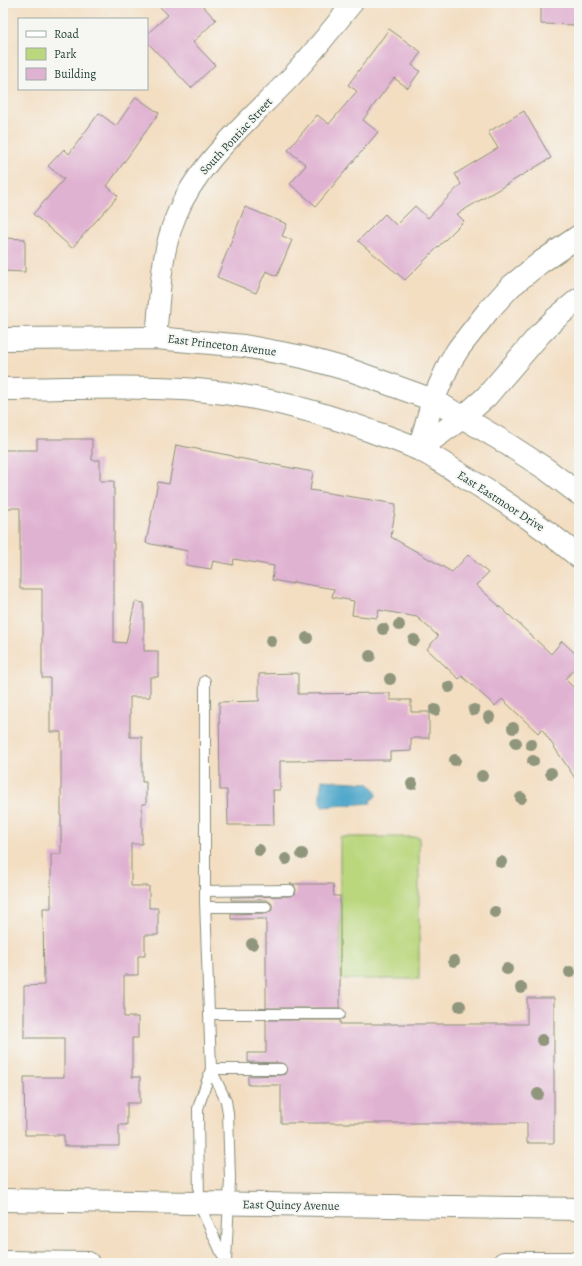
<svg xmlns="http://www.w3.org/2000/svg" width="582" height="1266" font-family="Alegreya,serif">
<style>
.green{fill:#bad77e;stroke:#6c8a59}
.water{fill:#4ba5c9;stroke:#35717e}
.building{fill:#e0b2d2}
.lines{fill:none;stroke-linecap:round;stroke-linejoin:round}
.service-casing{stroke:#898e7b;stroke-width:12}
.minor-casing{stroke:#898e7b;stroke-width:22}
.tertiary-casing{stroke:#898e7b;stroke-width:24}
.secondary-casing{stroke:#898e7b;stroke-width:24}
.service{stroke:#fff;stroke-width:10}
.minor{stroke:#fff;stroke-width:20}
.tertiary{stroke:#fff;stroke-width:22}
.secondary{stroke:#fff;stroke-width:22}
.tree{fill:#8f967c}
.labels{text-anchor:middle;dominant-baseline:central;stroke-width:4;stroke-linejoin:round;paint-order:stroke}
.street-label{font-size:12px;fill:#1f3d34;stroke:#f6f6f2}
</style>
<rect width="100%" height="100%" fill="#f6f6f2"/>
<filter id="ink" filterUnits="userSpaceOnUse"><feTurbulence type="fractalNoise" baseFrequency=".025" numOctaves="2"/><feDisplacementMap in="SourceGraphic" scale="8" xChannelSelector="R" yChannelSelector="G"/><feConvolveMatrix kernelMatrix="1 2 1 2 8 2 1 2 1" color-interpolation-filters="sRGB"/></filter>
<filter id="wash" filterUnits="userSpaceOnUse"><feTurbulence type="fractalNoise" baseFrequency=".012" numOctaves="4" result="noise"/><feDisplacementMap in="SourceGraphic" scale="16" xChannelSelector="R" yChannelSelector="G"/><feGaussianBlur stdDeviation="0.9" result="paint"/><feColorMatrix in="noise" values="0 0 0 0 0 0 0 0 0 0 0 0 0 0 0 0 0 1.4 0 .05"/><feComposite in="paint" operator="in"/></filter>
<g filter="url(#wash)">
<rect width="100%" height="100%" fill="#f3dec2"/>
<!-- green -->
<rect class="green" x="340" y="837" width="79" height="142"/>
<!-- water -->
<path class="water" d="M 322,780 L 369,783 L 370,786 C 375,787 376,791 376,796 L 373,799 L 370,800 L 371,803 L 322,807 C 319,796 320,791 322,780 Z"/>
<g id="blocks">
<!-- building -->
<g class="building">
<path d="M 156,3 L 200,3 L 216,20 L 193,42 L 215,65 L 191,88 L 147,42 L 147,34 L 168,15 Z"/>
<path d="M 541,3 L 579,3 L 579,25 L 541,24 Z"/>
<path d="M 389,29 L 421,52 L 412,65 L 420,71 L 408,88 L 394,78 L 363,120 L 378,132 L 316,206 L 290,184 L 306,165 L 288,150 L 317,115 L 329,124 L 357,91 L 348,85 Z"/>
<path d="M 136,97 L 159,113 L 107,186 L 118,196 L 72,248 L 33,214 L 64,179 L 48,166 L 64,149 L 69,154 L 99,113 L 116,126 Z"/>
<path d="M 524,111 L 551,158 L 457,214 L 464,221 L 405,280 L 358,241 L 385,214 L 396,225 L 415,206 L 428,218 L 461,184 L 455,174 L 498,148 L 488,132 Z"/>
<path d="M 245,207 L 287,224 L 282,236 L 292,240 L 277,276 L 266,271 L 256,293 L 217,277 Z"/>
<path d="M 3,238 L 25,239 L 25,272 L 3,271 Z"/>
<path d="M 37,439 L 92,439 L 92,460 L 100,460 L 100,481 L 114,481 L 114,642 L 126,643 L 135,602 L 144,603 L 144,651 L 158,651 L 158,677 L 150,677 L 150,697 L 130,697 L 130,737 L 142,737 L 142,782 L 146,782 L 146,804 L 142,804 L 142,844 L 131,844 L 131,886 L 149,886 L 149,908 L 158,908 L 158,935 L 145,935 L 145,956 L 138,956 L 138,975 L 124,975 L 124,1017 L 138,1017 L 138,1038 L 132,1038 L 132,1077 L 140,1077 L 140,1103 L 127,1103 L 127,1125 L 119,1125 L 119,1146 L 64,1146 L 64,1135 L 25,1135 L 24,1077 L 64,1077 L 64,1038 L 24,1038 L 24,986 L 44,985 L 43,908 L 51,908 L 51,854 L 61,854 L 61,732 L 50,732 L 50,678 L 42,678 L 42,589 L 20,589 L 20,508 L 3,508 L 3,450 L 37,450 Z"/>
<path d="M 176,445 L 233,456 L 233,457 L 313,472 L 310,490 L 396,504 L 391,537 L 452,572 L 468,555 L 488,573 L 476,585 L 520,625 L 551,654 L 562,641 L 579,657 L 579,664 L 565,679 L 579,693 L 579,784 L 542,729 L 538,733 L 502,699 L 495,706 L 462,676 L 459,679 L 427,649 L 438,636 L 417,617 L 379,610 L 377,618 L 352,615 L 354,601 L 332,597 L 334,589 L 293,582 L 293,584 L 272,580 L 274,566 L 234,559 L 233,565 L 213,561 L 211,569 L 186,565 L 188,551 L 146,543 L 158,482 L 169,484 Z"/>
<path d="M 298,673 L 298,694 L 390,693 L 390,700 L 411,700 L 411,712 L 429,712 L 429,738 L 411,738 L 411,751 L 390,752 L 390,760 L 280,761 L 280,790 L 273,790 L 274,825 L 228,825 L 227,790 L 220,790 L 219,702 L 259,701 L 259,674 Z"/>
<path d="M 290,884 L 333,884 L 334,896 L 340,896 L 340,1008 L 266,1008 L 266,919 L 231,919 L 231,914 L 266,913 L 272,910 L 272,904 L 270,902 L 266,900 L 231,900 L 231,897 L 290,896 L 295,894 L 296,890 L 294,885 Z"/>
<path d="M 527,998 L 554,998 L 554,1143 L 527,1143 L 527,1123 L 281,1123 L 281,1085 L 248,1085 L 248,1076 L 281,1075 L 285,1074 L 287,1069 L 286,1065 L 281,1063 L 248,1062 L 248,1053 L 266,1053 L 266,1020 L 340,1020 L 340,1024 L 527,1024 Z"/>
</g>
</g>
</g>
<g filter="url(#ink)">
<use href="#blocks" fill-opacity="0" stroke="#898e7b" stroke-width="1"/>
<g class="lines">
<defs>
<g id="service">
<path d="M 205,681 L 205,901 L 211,1069 L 200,1102 L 198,1109 L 199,1204 L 226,1263"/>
<path d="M 205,891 L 290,890"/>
<path d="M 206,907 L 266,907"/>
<path d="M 209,1014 L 340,1014"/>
<path d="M 211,1069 L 226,1101 L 228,1113 L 230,1179 L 226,1261"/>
<path d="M 211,1069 L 281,1069"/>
</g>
<path id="minor" d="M 156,338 C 160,297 160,254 176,216 C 197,163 250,120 289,79 C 312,55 332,28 353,3"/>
<g id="tertiary">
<path d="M 419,449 L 433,400 L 450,362 L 459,348 L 488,311 L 510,287 L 541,262 L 579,236"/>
<path d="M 419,449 L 462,418 L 486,397 L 540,334 L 555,319 L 579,299"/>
</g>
<g id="secondary">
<path d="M 3,339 L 156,338 L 244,346 L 303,357 L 353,371 L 433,400 L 501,440 L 546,469 L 579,494"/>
<path d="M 3,389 C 63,389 123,385 183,389 C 250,393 314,409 376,433 C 391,438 406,443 420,450 C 435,457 450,468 465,477 C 505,501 543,527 579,557"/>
<path d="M 3,1200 L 579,1209"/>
<path d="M 3,1262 L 88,1263"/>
<path d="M 504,1263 L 579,1263"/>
</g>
</defs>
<!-- service casing -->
<use href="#service" class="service-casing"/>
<!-- minor casing -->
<use href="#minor" class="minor-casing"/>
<!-- tertiary casing -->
<use href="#tertiary" class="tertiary-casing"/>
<!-- secondary casing -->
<use href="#secondary" class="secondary-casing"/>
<!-- service -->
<use href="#service" class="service"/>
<!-- minor -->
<use href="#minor" class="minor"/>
<!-- tertiary -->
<use href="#tertiary" class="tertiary"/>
<!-- secondary -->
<use href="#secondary" class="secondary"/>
</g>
<!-- trees -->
<g class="tree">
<circle cx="399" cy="625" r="6"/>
<circle cx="383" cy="629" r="6"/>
<circle cx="307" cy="638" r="6"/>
<circle cx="414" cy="640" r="6"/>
<circle cx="271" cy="641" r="6"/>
<circle cx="370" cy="656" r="6"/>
<circle cx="390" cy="679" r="6"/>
<circle cx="449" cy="687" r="6"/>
<circle cx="435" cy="710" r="6"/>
<circle cx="474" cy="710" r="6"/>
<circle cx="489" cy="717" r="6"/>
<circle cx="513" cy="728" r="6"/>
<circle cx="516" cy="743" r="6"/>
<circle cx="531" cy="744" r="6"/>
<circle cx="455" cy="760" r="6"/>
<circle cx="533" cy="761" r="6"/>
<circle cx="551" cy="773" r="6"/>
<circle cx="482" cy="776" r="6"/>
<circle cx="412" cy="784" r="6"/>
<circle cx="521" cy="798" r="6"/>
<circle cx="259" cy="850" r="6"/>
<circle cx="302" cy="854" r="6"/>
<circle cx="286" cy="859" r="6"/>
<circle cx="501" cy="862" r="6"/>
<circle cx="495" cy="912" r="6"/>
<circle cx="252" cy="944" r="6"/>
<circle cx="454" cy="961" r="6"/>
<circle cx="507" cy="969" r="6"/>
<circle cx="570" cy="972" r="6"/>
<circle cx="521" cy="988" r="6"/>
<circle cx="460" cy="1006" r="6"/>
<circle cx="542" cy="1040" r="6"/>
<circle cx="538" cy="1094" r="6"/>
</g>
</g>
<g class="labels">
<!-- street labels -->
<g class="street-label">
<text transform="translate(236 136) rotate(-47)">South Pontiac Street</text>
<text transform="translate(222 345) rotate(7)">East Princeton Avenue</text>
<text transform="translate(501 501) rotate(33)">East Eastmoor Drive</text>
<text transform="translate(291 1205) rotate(1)">East Quincy Avenue</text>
</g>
</g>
<!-- margin -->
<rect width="582" height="1266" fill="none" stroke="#f6f6f2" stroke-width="16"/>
<!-- legend -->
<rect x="18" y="18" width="130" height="72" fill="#f6f6f2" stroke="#a0aca6"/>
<rect x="26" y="31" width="20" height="6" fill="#ffffff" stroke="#a0aca6"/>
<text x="54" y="38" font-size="12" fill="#1f3d34">Road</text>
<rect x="26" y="48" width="20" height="12" fill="#bad77e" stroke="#a0aca6"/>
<text x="54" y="58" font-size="12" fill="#1f3d34">Park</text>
<rect x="26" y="68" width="20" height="12" fill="#e0b2d2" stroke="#a0aca6"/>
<text x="54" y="78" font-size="12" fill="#1f3d34">Building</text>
</svg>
